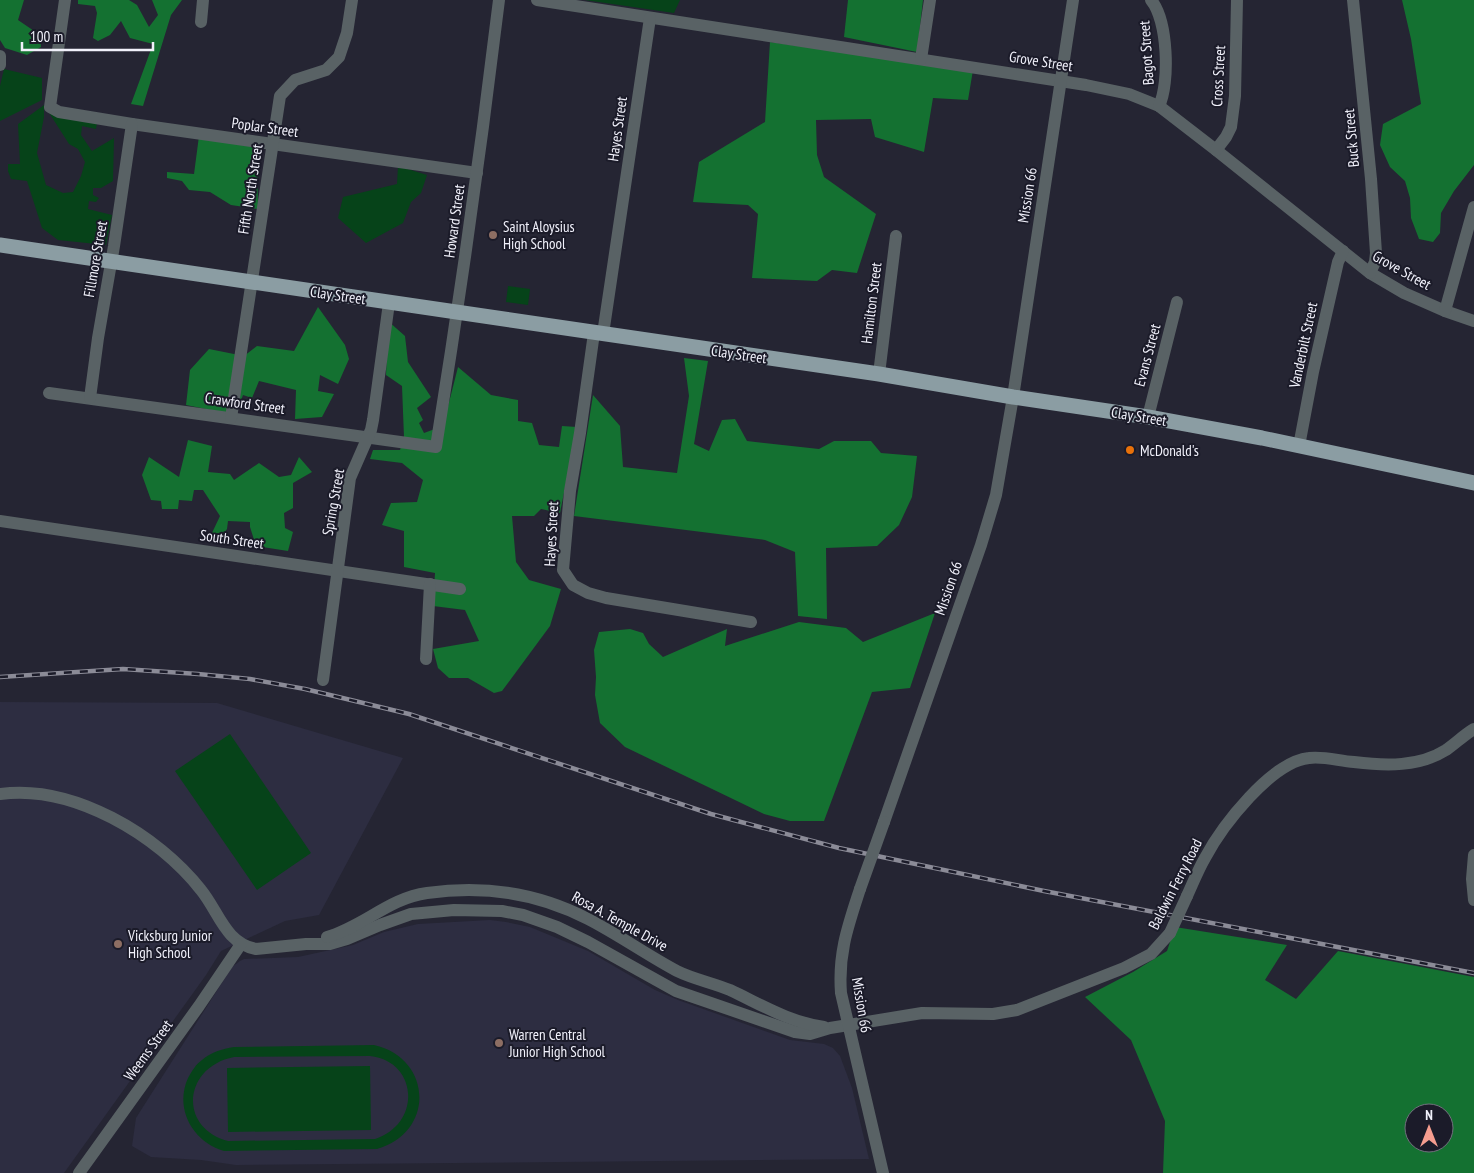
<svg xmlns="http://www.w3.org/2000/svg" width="1474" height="1173" font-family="'PT Sans Narrow',sans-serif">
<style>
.built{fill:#2d2d41}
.green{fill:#064319;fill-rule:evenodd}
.forest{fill:#147131;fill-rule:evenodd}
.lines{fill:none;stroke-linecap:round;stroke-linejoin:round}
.minor{stroke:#596265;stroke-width:12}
.major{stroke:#8b9da3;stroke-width:15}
.rail-casing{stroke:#8b8b97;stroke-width:4.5}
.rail{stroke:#1b1b29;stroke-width:2.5;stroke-dasharray:8;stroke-linecap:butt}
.minor-bridge{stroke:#596265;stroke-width:12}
.education-dot{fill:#8d6e63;stroke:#1b1b29;stroke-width:2}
.food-dot{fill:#e8710a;stroke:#1b1b29;stroke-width:2}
.labels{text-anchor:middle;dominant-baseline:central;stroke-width:4;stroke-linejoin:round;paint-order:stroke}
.street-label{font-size:15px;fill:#f1f1fb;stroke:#1b1b29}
.poi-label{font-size:15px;fill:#f1f1fb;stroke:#1b1b29;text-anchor:start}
</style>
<rect width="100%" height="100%" fill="#252533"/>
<!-- built -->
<g class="built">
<path d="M 0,702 L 217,703 L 403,758 L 319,915 L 285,921 L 221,951 L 206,975 L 64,1173 L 0,1173 Z"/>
<path d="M 490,920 L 506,922 L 530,927 L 588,951 L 655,990 L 678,1000 L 790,1040 L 824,1044 L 833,1048 L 840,1056 L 852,1088 L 869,1159 L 236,1165 L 201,1160 L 151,1157 L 132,1146 L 136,1118 L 232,967 L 240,961 L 244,959 L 298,957 L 321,952 L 353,945 L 384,932 L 418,924 Z"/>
</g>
<!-- green -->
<g class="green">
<path d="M 585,0 L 680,0 L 674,13 Z"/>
<path d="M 4,69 L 42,78 L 42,100 L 0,121 L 0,86 Z"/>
<path d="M 44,105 L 44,117 L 37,153 L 46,185 L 63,193 L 73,192 L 81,176 L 85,162 L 78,149 L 69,144 L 46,108 L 97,123 L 96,129 L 82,126 L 81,135 L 92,151 L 114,138 L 113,181 L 101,188 L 93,188 L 93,195 L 99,198 L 96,202 L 89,201 L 88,209 L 112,215 L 106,245 L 58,240 L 42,228 L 27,181 L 11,179 L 8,171 L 8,164 L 20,164 L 18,124 Z"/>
<path d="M 398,166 L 427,175 L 421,193 L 411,202 L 403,223 L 366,243 L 338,218 L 343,197 L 397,184 Z"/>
<path d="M 508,286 L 530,289 L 528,305 L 506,302 Z"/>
<path d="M 230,734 L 311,853 L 257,890 L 175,771 Z"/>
<path d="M 374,1045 C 432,1058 436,1132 377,1149 L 224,1151 C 193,1142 174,1109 188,1078 C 192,1071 196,1064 202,1060 C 211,1052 222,1049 234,1047 ZM 370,1056 C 418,1061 422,1124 375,1139 L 228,1141 C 178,1128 183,1067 234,1057 Z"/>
<path d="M 370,1066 L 371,1130 L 228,1132 L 227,1068 Z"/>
</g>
<!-- forest -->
<g class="forest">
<path d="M 0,0 L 24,0 L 18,20 L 40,35 L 41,47 L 27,55 L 5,48 L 0,40 Z"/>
<path d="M 78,0 L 129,0 L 137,5 L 149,27 L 158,15 L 152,0 L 182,0 L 171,15 L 143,106 L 131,104 L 153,44 L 130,38 L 121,21 L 110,35 L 98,41 L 93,38 L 97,13 L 95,6 L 78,4 Z"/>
<path d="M 848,0 L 923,0 L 917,52 L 844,37 Z"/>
<path d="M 1402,0 L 1474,0 L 1474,165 L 1454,191 L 1441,213 L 1440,233 L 1433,242 L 1419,239 L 1411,218 L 1410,198 L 1405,181 L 1390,167 L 1380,145 L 1383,124 L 1421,104 L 1411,39 Z"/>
<path d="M 770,42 L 973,70 L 968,100 L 933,98 L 924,152 L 875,137 L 871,119 L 816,120 L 817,155 L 824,177 L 876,214 L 857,273 L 832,270 L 817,281 L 752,278 L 758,214 L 748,205 L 693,202 L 699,162 L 765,122 Z"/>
<path d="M 199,136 L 257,144 L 258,209 L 231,205 L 210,192 L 189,190 L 182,181 L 167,178 L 167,172 L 194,174 Z"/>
<path d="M 318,307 L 345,345 L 349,359 L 338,384 L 320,375 L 318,391 L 334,394 L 322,417 L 295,419 L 296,390 L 259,381 L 252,398 L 243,395 L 236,415 L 186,405 L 190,370 L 209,349 L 244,356 L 257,346 L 294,351 Z"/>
<path d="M 388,321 L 405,336 L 408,362 L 431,397 L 417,408 L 423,420 L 419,423 L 424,433 L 443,426 L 458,367 L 491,395 L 518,400 L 518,421 L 532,423 L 539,445 L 559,447 L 562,426 L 577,427 L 560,513 L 541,509 L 534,516 L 512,516 L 516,562 L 529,580 L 561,589 L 550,626 L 502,691 L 494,693 L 468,678 L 449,678 L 438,668 L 433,649 L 479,641 L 465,610 L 433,606 L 435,573 L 404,567 L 404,531 L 382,525 L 391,503 L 417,502 L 423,480 L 402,463 L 370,459 L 373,450 L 400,450 L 404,437 L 402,386 L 386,375 Z"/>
<path d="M 684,358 L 708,361 L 694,444 L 709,451 L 722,420 L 735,419 L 747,441 L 819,449 L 834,441 L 871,441 L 881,453 L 917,456 L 912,497 L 899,525 L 877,546 L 826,548 L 827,619 L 798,616 L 795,552 L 765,540 L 574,516 L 593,395 L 620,426 L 623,467 L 677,473 L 689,396 Z"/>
<path d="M 188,440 L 212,446 L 208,472 L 230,474 L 234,480 L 259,463 L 279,477 L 291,475 L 299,457 L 312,472 L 293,483 L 293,508 L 284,513 L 285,528 L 293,532 L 288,551 L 256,546 L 250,527 L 250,522 L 228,521 L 227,529 L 221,537 L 211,535 L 220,516 L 203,490 L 194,490 L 192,501 L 179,500 L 178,509 L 162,509 L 161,501 L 151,500 L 142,475 L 149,457 L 179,477 Z"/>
<path d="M 935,613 L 910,688 L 872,692 L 824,821 L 790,821 L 764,814 L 625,747 L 600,723 L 595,695 L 596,677 L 594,650 L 599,632 L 630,629 L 643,633 L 649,644 L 663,657 L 727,629 L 725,646 L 799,622 L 846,628 L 863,642 Z"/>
<path d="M 1175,927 L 1287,945 L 1265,980 L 1296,999 L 1338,951 L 1474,977 L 1474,1173 L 1163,1173 L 1165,1121 L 1131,1040 L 1085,997 L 1133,972 L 1167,951 ZM 1414,1113 L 1444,1113 L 1444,1143 L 1414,1143 Z"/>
</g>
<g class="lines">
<!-- minor -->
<g class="minor">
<path d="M 65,0 L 50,107 L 59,112 L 132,124 L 477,173"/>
<path d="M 537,0 L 1086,85 L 1129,94 L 1159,106 L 1216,150 L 1370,273 L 1404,293 L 1445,311 L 1474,321"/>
<path d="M 1151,0 C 1168,20 1170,83 1159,106"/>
<path d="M 1353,0 L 1371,179 L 1376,253 L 1375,262 L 1370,273"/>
<path d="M 201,22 L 203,0"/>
<path d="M 0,56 L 0,65"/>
<path d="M 921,59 L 930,0"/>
<path d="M 1216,150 L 1226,137 L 1231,127 L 1235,96 L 1237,0"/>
<path d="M 1445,311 L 1474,207"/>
<path d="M 594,333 L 580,433 L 570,491 L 563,570 L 573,585 L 588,593 L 606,598 L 751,622"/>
<path d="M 603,334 L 650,18"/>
<path d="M 879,374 L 896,236"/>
<path d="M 49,393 L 436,447 C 460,298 481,149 499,0"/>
<path d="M 90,398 L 98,338 L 114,246 L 132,124"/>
<path d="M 1148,417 L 1177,302"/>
<path d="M 231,418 L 280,96 L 295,80 L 326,70 L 339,57 L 347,33 L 352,0"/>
<path d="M 1299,446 L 1313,372 L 1338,262 L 1343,251"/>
<path d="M 0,521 L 460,589"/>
<path d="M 426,659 L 430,584"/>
<path d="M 323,680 L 350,478 L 371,430 L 373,420 L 389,303"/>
<path d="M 0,794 C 73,784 158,835 201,890 C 219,912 225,943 256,949 L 306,944 L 330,944 L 347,939 L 380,925 L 411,914 L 454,910 L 502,911 L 523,915 L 557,927 L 588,942 L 676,991 L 795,1032 L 810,1034 L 830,1028 L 922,1013 L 993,1014 L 1017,1010 L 1124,968 L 1151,954 L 1170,933"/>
<path d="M 884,822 L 981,545 L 996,495 L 1013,397 L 1073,0"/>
<path d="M 1474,855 L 1472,879 L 1474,900"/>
<path d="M 860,889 C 848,926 838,953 841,993 L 883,1173"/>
<path d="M 1187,896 C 1193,883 1198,870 1205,858 C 1222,826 1271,762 1309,758 C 1324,756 1339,761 1354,762 C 1386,766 1419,767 1446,750 C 1456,743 1464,735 1474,729"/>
<path d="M 327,937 C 363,927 389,898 427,893 C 483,885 538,893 588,919 C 619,935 647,955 677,971 C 693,979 713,983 730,990 C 762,1005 789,1022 824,1027"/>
<path d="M 79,1173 L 199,1006 L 241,944"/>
</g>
<!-- major -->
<path class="major" d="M 0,245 L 879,374 L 1013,397 L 1148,417 L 1262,438 L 1474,483"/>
<defs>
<path id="rail" d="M 0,677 L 123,669 L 198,674 L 250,679 L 305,689 L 409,714 L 711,814 L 839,848 L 1044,891 L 1474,973"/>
</defs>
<!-- rail casing -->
<use href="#rail" class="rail-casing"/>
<!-- rail -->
<use href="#rail" class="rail"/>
<!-- minor-bridge -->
<g class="minor-bridge">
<path d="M 860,889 L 884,822"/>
<path d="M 1170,933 L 1187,896"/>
</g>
</g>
<!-- markers -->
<g class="education-dot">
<circle cx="493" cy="235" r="5"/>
<circle cx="118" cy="944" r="5"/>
<circle cx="499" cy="1043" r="5"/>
</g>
<circle class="food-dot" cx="1130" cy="450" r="5"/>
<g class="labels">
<!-- street labels -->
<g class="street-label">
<text transform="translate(1146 53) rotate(-94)">Bagot Street</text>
<text transform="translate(1041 61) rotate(9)">Grove Street</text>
<text transform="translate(1218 76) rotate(-87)">Cross Street</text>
<text transform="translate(265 127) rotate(8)">Poplar Street</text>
<text transform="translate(617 129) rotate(-82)">Hayes Street</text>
<text transform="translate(1351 138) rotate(-95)">Buck Street</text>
<text transform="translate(250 189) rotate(-81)">Fifth North Street</text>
<text transform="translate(1027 195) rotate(-81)">Mission 66</text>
<text transform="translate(454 221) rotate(-82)">Howard Street</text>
<text transform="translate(95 259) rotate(-80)">Fillmore Street</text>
<text transform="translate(1402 270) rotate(29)">Grove Street</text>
<text transform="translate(338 295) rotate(8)">Clay Street</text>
<text transform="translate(871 303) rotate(-83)">Hamilton Street</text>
<text transform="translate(1303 345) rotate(-78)">Vanderbilt Street</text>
<text transform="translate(739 354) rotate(8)">Clay Street</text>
<text transform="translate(1147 355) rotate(-75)">Evans Street</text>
<text transform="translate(245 403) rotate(8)">Crawford Street</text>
<text transform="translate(1139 416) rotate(9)">Clay Street</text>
<text transform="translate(333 502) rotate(-80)">Spring Street</text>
<text transform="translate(551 534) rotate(-87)">Hayes Street</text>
<text transform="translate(232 539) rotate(8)">South Street</text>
<text transform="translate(948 588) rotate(-71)">Mission 66</text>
<text transform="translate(1175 884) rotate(-63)">Baldwin Ferry Road</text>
<text transform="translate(620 921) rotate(29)">Rosa A. Temple Drive</text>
<text transform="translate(862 1005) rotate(80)">Mission 66</text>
<text transform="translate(148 1050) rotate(-54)">Weems Street</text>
</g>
<!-- poi labels -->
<g class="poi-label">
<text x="503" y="226">Saint Aloysius<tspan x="503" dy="17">High School</tspan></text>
<text x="1140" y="450">McDonald's</text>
<text x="128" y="935">Vicksburg Junior<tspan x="128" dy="17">High School</tspan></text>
<text x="509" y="1034">Warren Central<tspan x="509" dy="17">Junior High School</tspan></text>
</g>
</g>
<!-- north arrow -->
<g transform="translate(1429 1128)"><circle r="24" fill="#1b1b29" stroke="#71717d"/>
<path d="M0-4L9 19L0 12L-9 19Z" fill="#f59d8f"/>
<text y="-8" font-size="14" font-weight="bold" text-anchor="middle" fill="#f1f1fb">N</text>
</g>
<!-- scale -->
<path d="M22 42v8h131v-8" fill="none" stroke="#f1f1fb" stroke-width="2.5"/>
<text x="30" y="42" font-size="15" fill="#f1f1fb" stroke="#1b1b29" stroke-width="4" paint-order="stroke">100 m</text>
</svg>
